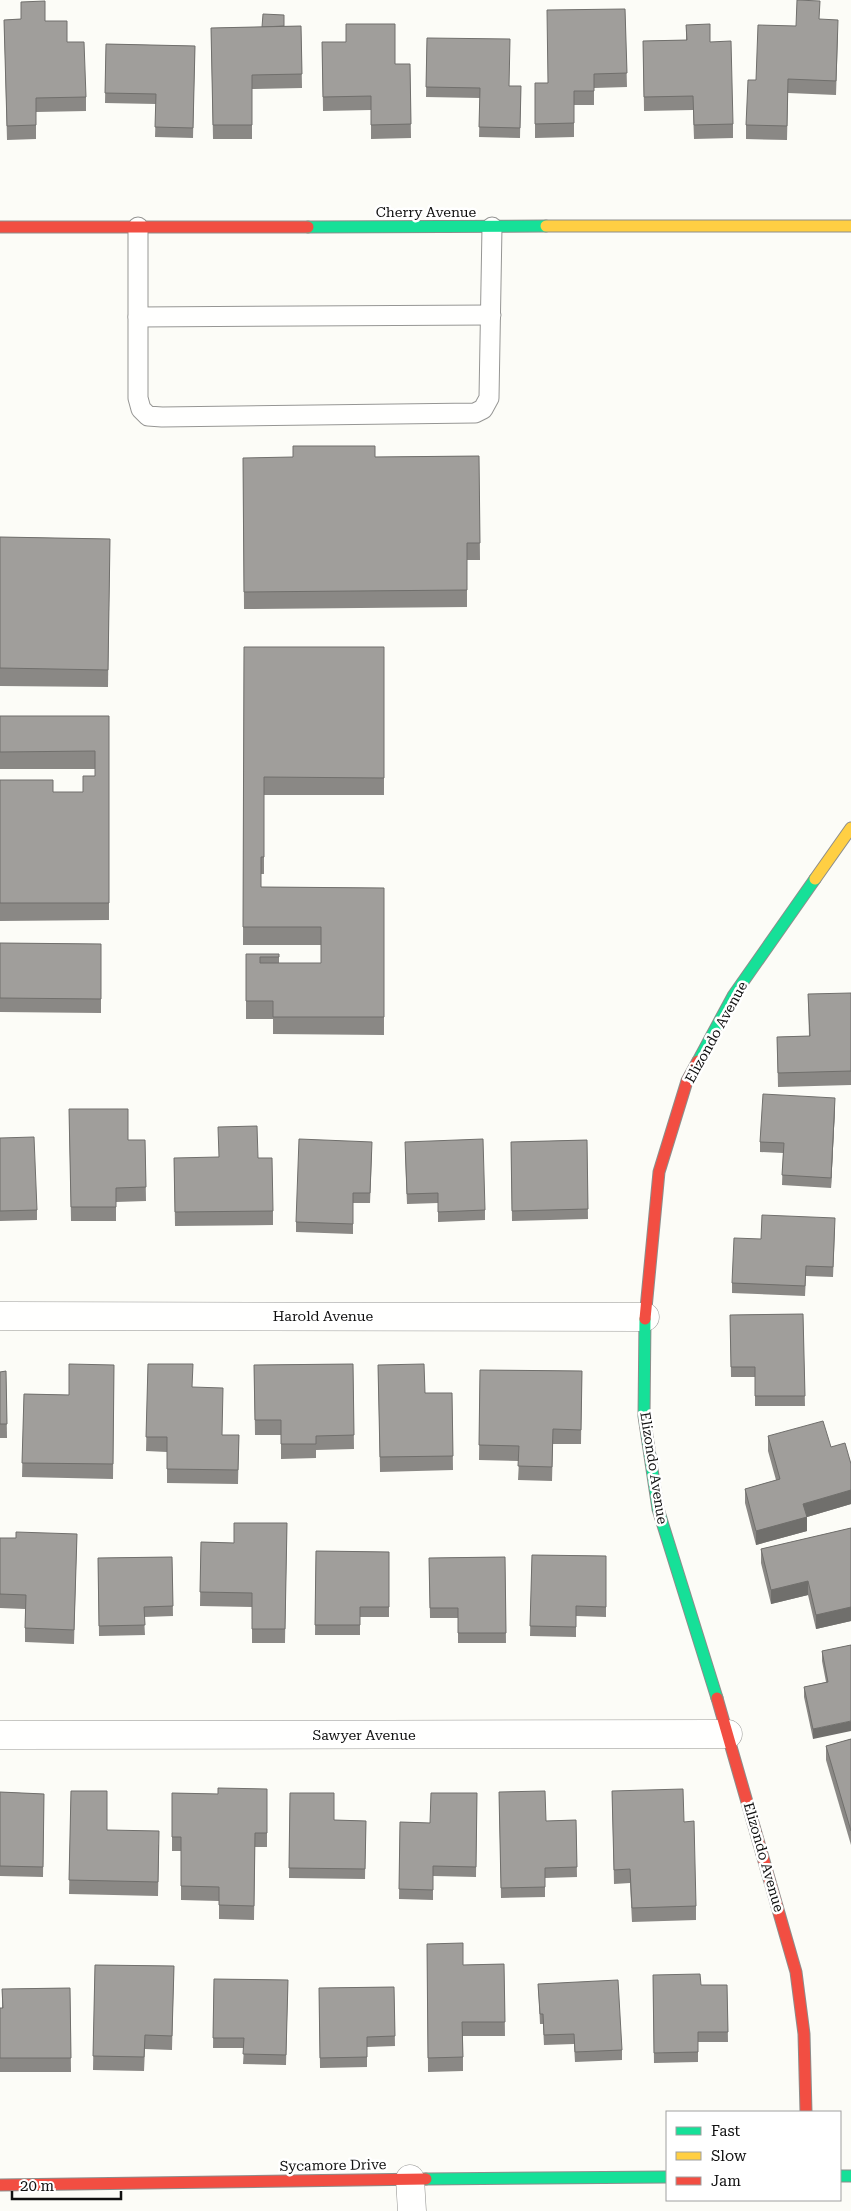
<svg xmlns="http://www.w3.org/2000/svg" width="851" height="2211" font-family="'Roboto Serif',serif">
<style>
.lines{fill:none;stroke-linecap:round;stroke-linejoin:round}
.lane-casing{stroke:#969694;stroke-width:21}
.street-casing{stroke:#969694;stroke-width:29}
.fast-casing{stroke:#8d8d8b;stroke-width:13}
.slow-casing{stroke:#8d8d8b;stroke-width:13}
.jam-casing{stroke:#8d8d8b;stroke-width:13}
.lane{stroke:#fffffe;stroke-width:19}
.street{stroke:#fffffe;stroke-width:28}
.fast{stroke:#16e098;stroke-width:11}
.slow{stroke:#ffcf43;stroke-width:11}
.jam{stroke:#f24e42;stroke-width:11}
.wall{fill:#8a8885}
.shaded-wall{fill:#706f6c}
.building{fill:#a09e9b;stroke:#706f6c}
.labels{text-anchor:middle;dominant-baseline:central;stroke-width:5;stroke-linejoin:round;paint-order:stroke}
.street-label{font-size:14px;fill:#101010;stroke:#fff}
</style>
<rect width="100%" height="100%" fill="#fcfcf7"/>
<g class="lines">
<defs>
<g id="lane">
<path d="M 138,227 L 138,398 L 141,409 L 148,416 L 162,417 L 475,413 L 483,409 L 489,398 L 492,227"/>
<path d="M 138,317 L 491,315"/>
</g>
<g id="street">
<path d="M 0,1316 L 645,1317"/>
<path d="M 0,1735 L 728,1734"/>
<path d="M 410,2179 L 412,2211"/>
</g>
<g id="fast">
<path d="M 308,227 L 546,226"/>
<path d="M 698,1061 L 733,996 L 815,879"/>
<path d="M 645,1319 L 644,1416 L 658,1509 L 717,1698"/>
<path d="M 840,2176 L 851,2176"/>
<path d="M 426,2179 L 667,2177"/>
</g>
<g id="slow">
<path d="M 546,226 L 851,226"/>
<path d="M 815,879 L 851,828"/>
</g>
<g id="jam">
<path d="M 0,227 L 308,227"/>
<path d="M 645,1319 L 659,1172 L 687,1081 L 698,1061"/>
<path d="M 717,1698 L 796,1972 L 804,2034 L 806,2112"/>
<path d="M 0,2185 L 426,2179"/>
</g>
</defs>
<!-- lane casing -->
<use href="#lane" class="lane-casing"/>
<!-- street casing -->
<use href="#street" class="street-casing"/>
<!-- fast casing -->
<use href="#fast" class="fast-casing"/>
<!-- slow casing -->
<use href="#slow" class="slow-casing"/>
<!-- jam casing -->
<use href="#jam" class="jam-casing"/>
<!-- lane -->
<use href="#lane" class="lane"/>
<!-- street -->
<use href="#street" class="street"/>
<!-- fast -->
<use href="#fast" class="fast"/>
<!-- slow -->
<use href="#slow" class="slow"/>
<!-- jam -->
<use href="#jam" class="jam"/>
</g>
<!-- wall -->
<g class="wall">
<path d="M 21,2 L 45,21 L 67,42 L 86,97 L 86,111 L 36,112 L 36,139 L 7,140 L 4,20 L 21,19 Z"/>
<path d="M 625,9 L 627,87 L 594,88 L 594,105 L 574,105 L 574,137 L 535,138 L 535,83 L 548,83 Z"/>
<path d="M 820,19 L 838,34 L 836,95 L 788,93 L 787,140 L 746,139 L 746,125 L 756,80 L 796,26 Z"/>
<path d="M 686,25 L 710,42 L 733,124 L 733,138 L 694,139 L 693,110 L 644,111 L 643,41 L 686,40 Z"/>
<path d="M 301,26 L 302,88 L 252,89 L 252,139 L 213,139 L 211,28 Z"/>
<path d="M 427,38 L 509,86 L 521,86 L 520,138 L 479,137 L 480,98 L 426,97 Z"/>
<path d="M 322,42 L 395,64 L 410,64 L 411,138 L 371,139 L 371,110 L 323,111 Z"/>
<path d="M 106,44 L 195,46 L 193,138 L 155,137 L 156,104 L 105,103 Z"/>
<path d="M 479,456 L 480,560 L 467,560 L 467,607 L 244,609 L 243,458 Z"/>
<path d="M 0,537 L 110,539 L 108,687 L 0,686 Z"/>
<path d="M 244,647 L 384,647 L 384,795 L 264,795 L 264,874 L 261,874 L 261,887 L 384,888 L 384,1035 L 273,1034 L 273,1019 L 246,1019 L 246,954 L 279,954 L 279,963 L 321,963 L 321,945 L 243,945 Z"/>
<path d="M 0,716 L 109,716 L 109,920 L 0,921 L 0,780 L 53,792 L 83,792 L 95,776 L 95,769 L 0,769 Z"/>
<path d="M 0,943 L 101,944 L 101,1013 L 0,1012 Z"/>
<path d="M 808,994 L 851,1007 L 851,1085 L 778,1087 L 777,1037 L 809,1036 Z"/>
<path d="M 835,1108 L 831,1188 L 782,1185 L 783,1153 L 760,1152 L 760,1142 Z"/>
<path d="M 69,1109 L 128,1140 L 145,1140 L 146,1201 L 116,1202 L 116,1221 L 71,1221 Z"/>
<path d="M 0,1138 L 37,1210 L 37,1220 L 0,1221 Z"/>
<path d="M 587,1140 L 588,1219 L 512,1221 L 511,1142 Z"/>
<path d="M 372,1152 L 370,1203 L 353,1203 L 353,1234 L 296,1232 L 296,1222 Z"/>
<path d="M 405,1152 L 485,1210 L 485,1220 L 438,1222 L 438,1203 L 407,1204 Z"/>
<path d="M 174,1158 L 258,1158 L 273,1211 L 273,1225 L 175,1226 Z"/>
<path d="M 835,1228 L 833,1277 L 806,1276 L 805,1296 L 732,1293 L 732,1283 L 761,1239 Z"/>
<path d="M 803,1314 L 805,1406 L 755,1406 L 755,1377 L 731,1377 L 730,1315 Z"/>
<path d="M 148,1364 L 192,1387 L 222,1435 L 239,1435 L 238,1484 L 167,1483 L 167,1452 L 146,1451 Z"/>
<path d="M 353,1364 L 354,1449 L 316,1450 L 316,1458 L 281,1459 L 281,1435 L 255,1435 L 254,1365 Z"/>
<path d="M 114,1365 L 113,1479 L 22,1477 L 24,1394 L 69,1395 Z"/>
<path d="M 378,1365 L 425,1393 L 452,1393 L 453,1470 L 380,1472 Z"/>
<path d="M 480,1370 L 582,1371 L 581,1444 L 553,1444 L 552,1481 L 518,1480 L 519,1461 L 479,1460 Z"/>
<path d="M 6,1371 L 7,1438 L 0,1438 L 0,1372 Z"/>
<path d="M 768,1436 L 831,1447 L 851,1464 L 851,1504 L 807,1517 L 807,1531 L 756,1545 L 745,1503 L 745,1489 L 776,1480 L 768,1451 Z"/>
<path d="M 287,1523 L 285,1643 L 252,1643 L 252,1607 L 200,1606 L 201,1542 L 234,1543 Z"/>
<path d="M 851,1528 L 851,1621 L 816,1629 L 808,1595 L 771,1604 L 761,1563 L 761,1549 Z"/>
<path d="M 77,1534 L 74,1644 L 25,1642 L 25,1609 L 0,1608 L 0,1538 L 16,1538 Z"/>
<path d="M 316,1551 L 389,1552 L 389,1617 L 360,1617 L 360,1635 L 315,1635 Z"/>
<path d="M 532,1555 L 606,1556 L 606,1617 L 576,1616 L 576,1637 L 530,1636 Z"/>
<path d="M 172,1557 L 173,1616 L 144,1617 L 145,1635 L 99,1636 L 98,1558 Z"/>
<path d="M 505,1557 L 506,1643 L 458,1643 L 458,1618 L 430,1618 L 429,1558 Z"/>
<path d="M 851,1645 L 813,1739 L 804,1697 L 804,1687 L 826,1682 L 822,1661 L 822,1651 Z"/>
<path d="M 851,1739 L 851,1845 L 826,1760 L 826,1746 Z"/>
<path d="M 267,1789 L 267,1847 L 255,1847 L 254,1920 L 219,1919 L 219,1901 L 181,1900 L 181,1851 L 172,1851 L 172,1793 L 218,1794 Z"/>
<path d="M 71,1791 L 107,1830 L 159,1845 L 158,1896 L 69,1894 Z"/>
<path d="M 612,1791 L 684,1822 L 696,1906 L 696,1920 L 632,1922 L 630,1883 L 614,1884 Z"/>
<path d="M 0,1792 L 44,1794 L 43,1877 L 0,1876 Z"/>
<path d="M 499,1792 L 546,1821 L 576,1820 L 577,1877 L 545,1878 L 545,1897 L 501,1898 Z"/>
<path d="M 290,1793 L 334,1820 L 366,1821 L 365,1879 L 289,1878 Z"/>
<path d="M 477,1793 L 476,1877 L 433,1876 L 433,1900 L 399,1899 L 400,1822 L 430,1823 Z"/>
<path d="M 427,1944 L 463,1965 L 504,1964 L 505,2036 L 463,2036 L 463,2071 L 428,2072 Z"/>
<path d="M 95,1965 L 174,1966 L 172,2050 L 145,2049 L 144,2071 L 93,2070 Z"/>
<path d="M 653,1975 L 701,1985 L 727,1985 L 728,2042 L 698,2042 L 698,2062 L 654,2063 Z"/>
<path d="M 214,1979 L 288,1980 L 286,2065 L 243,2064 L 244,2048 L 213,2048 Z"/>
<path d="M 538,1984 L 622,2050 L 622,2060 L 575,2062 L 574,2044 L 544,2045 L 543,2024 L 540,2024 Z"/>
<path d="M 394,1987 L 395,2046 L 367,2047 L 367,2067 L 320,2068 L 319,1988 Z"/>
<path d="M 70,1988 L 71,2072 L 0,2072 L 0,2008 L 2,2008 L 2,1989 Z"/>
</g>
<!-- shaded-wall -->
<g class="shaded-wall">
<path d="M 835,1098 L 835,1108 L 831,1188 L 831,1178 Z"/>
<path d="M 851,1490 L 851,1504 L 807,1517 L 807,1531 L 756,1545 L 756,1531 L 803,1504 Z"/>
<path d="M 808,1581 L 808,1595 L 771,1604 L 771,1590 Z"/>
<path d="M 851,1607 L 851,1621 L 816,1629 L 816,1615 Z"/>
<path d="M 851,1721 L 851,1731 L 813,1739 L 813,1729 Z"/>
</g>
<!-- building -->
<g class="building">
<path d="M 797,0 L 820,1 L 819,19 L 838,20 L 836,81 L 788,79 L 787,126 L 746,125 L 748,80 L 756,80 L 758,25 L 796,26 Z"/>
<path d="M 45,1 L 45,21 L 67,21 L 67,42 L 84,42 L 86,97 L 36,98 L 36,125 L 7,126 L 4,20 L 21,19 L 21,2 Z"/>
<path d="M 625,9 L 627,73 L 594,74 L 594,91 L 574,91 L 574,123 L 535,124 L 535,83 L 548,83 L 547,10 Z"/>
<path d="M 263,14 L 284,15 L 284,26 L 262,27 Z"/>
<path d="M 346,24 L 395,24 L 395,64 L 410,64 L 411,124 L 371,125 L 371,96 L 323,97 L 322,42 L 346,42 Z"/>
<path d="M 710,24 L 710,42 L 731,41 L 733,124 L 694,125 L 693,96 L 644,97 L 643,41 L 687,40 L 686,25 Z"/>
<path d="M 301,26 L 302,74 L 252,75 L 252,125 L 213,125 L 211,28 Z"/>
<path d="M 427,38 L 510,39 L 509,86 L 521,86 L 520,128 L 479,127 L 480,88 L 426,87 Z"/>
<path d="M 106,44 L 195,46 L 193,128 L 155,127 L 156,94 L 105,93 Z"/>
<path d="M 293,446 L 375,446 L 375,457 L 479,456 L 480,543 L 467,543 L 467,590 L 244,592 L 243,458 L 293,457 Z"/>
<path d="M 0,537 L 110,539 L 108,670 L 0,668 Z"/>
<path d="M 244,647 L 384,647 L 384,778 L 264,777 L 264,857 L 261,857 L 261,887 L 384,888 L 384,1017 L 273,1017 L 273,1001 L 246,1001 L 246,954 L 279,954 L 279,957 L 260,957 L 260,963 L 321,963 L 321,927 L 243,927 Z"/>
<path d="M 0,716 L 109,716 L 109,903 L 0,903 L 0,780 L 53,780 L 53,792 L 83,792 L 83,776 L 95,776 L 95,751 L 0,752 Z"/>
<path d="M 0,943 L 101,944 L 101,999 L 0,998 Z"/>
<path d="M 851,993 L 851,1071 L 778,1073 L 777,1037 L 810,1036 L 808,994 Z"/>
<path d="M 763,1094 L 835,1098 L 831,1178 L 782,1175 L 784,1143 L 760,1142 Z"/>
<path d="M 69,1109 L 128,1109 L 128,1140 L 145,1140 L 146,1187 L 116,1188 L 116,1207 L 71,1207 Z"/>
<path d="M 257,1126 L 258,1158 L 272,1158 L 273,1211 L 175,1212 L 174,1158 L 219,1157 L 218,1127 Z"/>
<path d="M 34,1137 L 37,1210 L 0,1211 L 0,1138 Z"/>
<path d="M 299,1139 L 372,1142 L 370,1193 L 353,1193 L 353,1224 L 296,1222 Z"/>
<path d="M 483,1139 L 485,1210 L 438,1212 L 438,1193 L 407,1194 L 405,1142 Z"/>
<path d="M 587,1140 L 588,1209 L 512,1211 L 511,1142 Z"/>
<path d="M 762,1215 L 835,1218 L 833,1267 L 806,1266 L 805,1286 L 732,1283 L 734,1238 L 761,1239 Z"/>
<path d="M 803,1314 L 805,1396 L 755,1396 L 755,1367 L 731,1367 L 730,1315 Z"/>
<path d="M 69,1364 L 114,1365 L 113,1464 L 22,1463 L 24,1394 L 69,1395 Z"/>
<path d="M 148,1364 L 193,1364 L 192,1387 L 223,1388 L 222,1435 L 239,1435 L 238,1470 L 167,1469 L 167,1437 L 146,1437 Z"/>
<path d="M 353,1364 L 354,1435 L 316,1436 L 316,1444 L 281,1444 L 281,1420 L 255,1420 L 254,1365 Z"/>
<path d="M 424,1364 L 425,1393 L 452,1393 L 453,1456 L 380,1457 L 378,1365 Z"/>
<path d="M 480,1370 L 582,1371 L 581,1430 L 553,1429 L 552,1467 L 518,1466 L 519,1446 L 479,1445 Z"/>
<path d="M 6,1371 L 7,1424 L 0,1424 L 0,1372 Z"/>
<path d="M 823,1421 L 831,1447 L 845,1443 L 851,1464 L 851,1490 L 803,1504 L 807,1517 L 756,1531 L 745,1489 L 780,1479 L 768,1436 Z"/>
<path d="M 234,1523 L 287,1523 L 285,1629 L 252,1629 L 252,1593 L 200,1592 L 201,1542 L 234,1543 Z"/>
<path d="M 851,1528 L 851,1607 L 816,1615 L 808,1581 L 771,1590 L 761,1549 Z"/>
<path d="M 16,1532 L 77,1534 L 74,1630 L 25,1628 L 26,1595 L 0,1594 L 0,1538 L 16,1538 Z"/>
<path d="M 316,1551 L 389,1552 L 389,1607 L 360,1607 L 360,1625 L 315,1625 Z"/>
<path d="M 532,1555 L 606,1556 L 606,1607 L 576,1606 L 576,1627 L 530,1626 Z"/>
<path d="M 172,1557 L 173,1606 L 144,1607 L 145,1625 L 99,1626 L 98,1558 Z"/>
<path d="M 505,1557 L 506,1633 L 458,1633 L 458,1608 L 430,1608 L 429,1558 Z"/>
<path d="M 851,1645 L 851,1721 L 813,1729 L 804,1687 L 828,1682 L 822,1651 Z"/>
<path d="M 851,1739 L 851,1831 L 826,1746 Z"/>
<path d="M 218,1788 L 267,1789 L 267,1833 L 255,1833 L 254,1906 L 219,1905 L 219,1887 L 181,1886 L 181,1837 L 172,1837 L 172,1793 L 218,1794 Z"/>
<path d="M 683,1789 L 684,1822 L 694,1821 L 696,1906 L 632,1908 L 630,1869 L 614,1870 L 612,1791 Z"/>
<path d="M 71,1791 L 107,1791 L 107,1830 L 159,1831 L 158,1882 L 69,1880 Z"/>
<path d="M 545,1791 L 546,1821 L 576,1820 L 577,1867 L 545,1868 L 545,1887 L 501,1888 L 499,1792 Z"/>
<path d="M 0,1792 L 44,1794 L 43,1867 L 0,1866 Z"/>
<path d="M 290,1793 L 334,1793 L 334,1820 L 366,1821 L 365,1869 L 289,1868 Z"/>
<path d="M 431,1793 L 477,1793 L 476,1867 L 433,1866 L 433,1890 L 399,1889 L 400,1822 L 430,1823 Z"/>
<path d="M 463,1943 L 463,1965 L 504,1964 L 505,2022 L 462,2022 L 463,2057 L 428,2058 L 427,1944 Z"/>
<path d="M 95,1965 L 174,1966 L 172,2036 L 145,2035 L 144,2057 L 93,2056 Z"/>
<path d="M 700,1974 L 701,1985 L 727,1985 L 728,2032 L 698,2032 L 698,2052 L 654,2053 L 653,1975 Z"/>
<path d="M 214,1979 L 288,1980 L 286,2055 L 243,2054 L 244,2038 L 213,2038 Z"/>
<path d="M 618,1980 L 622,2050 L 575,2052 L 574,2034 L 544,2035 L 543,2014 L 540,2014 L 538,1984 Z"/>
<path d="M 394,1987 L 395,2036 L 367,2037 L 367,2057 L 320,2058 L 319,1988 Z"/>
<path d="M 70,1988 L 71,2058 L 0,2058 L 0,2008 L 3,2008 L 2,1989 Z"/>
</g>
<g class="labels">
<!-- street labels -->
<g class="street-label">
<text x="426" y="212">Cherry Avenue</text>
<text transform="translate(716 1032) rotate(-61)">Elizondo Avenue</text>
<text x="323" y="1316">Harold Avenue</text>
<text transform="translate(654 1468) rotate(81)">Elizondo Avenue</text>
<text x="364" y="1735">Sawyer Avenue</text>
<text transform="translate(764 1857) rotate(74)">Elizondo Avenue</text>
<text transform="translate(333 2165) rotate(-1)">Sycamore Drive</text>
</g>
</g>
<!-- legend -->
<rect x="666" y="2111" width="175" height="90" fill="#ffffff" stroke="#9f9f9f"/>
<rect x="676" y="2127" width="25" height="8" fill="#16e098" stroke="#9f9f9f"/>
<text x="711" y="2136" font-size="15" fill="#101010">Fast</text>
<rect x="676" y="2152" width="25" height="8" fill="#ffcf43" stroke="#9f9f9f"/>
<text x="711" y="2161" font-size="15" fill="#101010">Slow</text>
<rect x="676" y="2177" width="25" height="8" fill="#f24e42" stroke="#9f9f9f"/>
<text x="711" y="2186" font-size="15" fill="#101010">Jam</text>
<!-- scale -->
<path d="M12 2191v8h109v-8" fill="none" stroke="#101010" stroke-width="2.5"/>
<text x="20" y="2191" font-size="15" fill="#101010" stroke="#ffffff" stroke-width="4" paint-order="stroke">20 m</text>
</svg>
